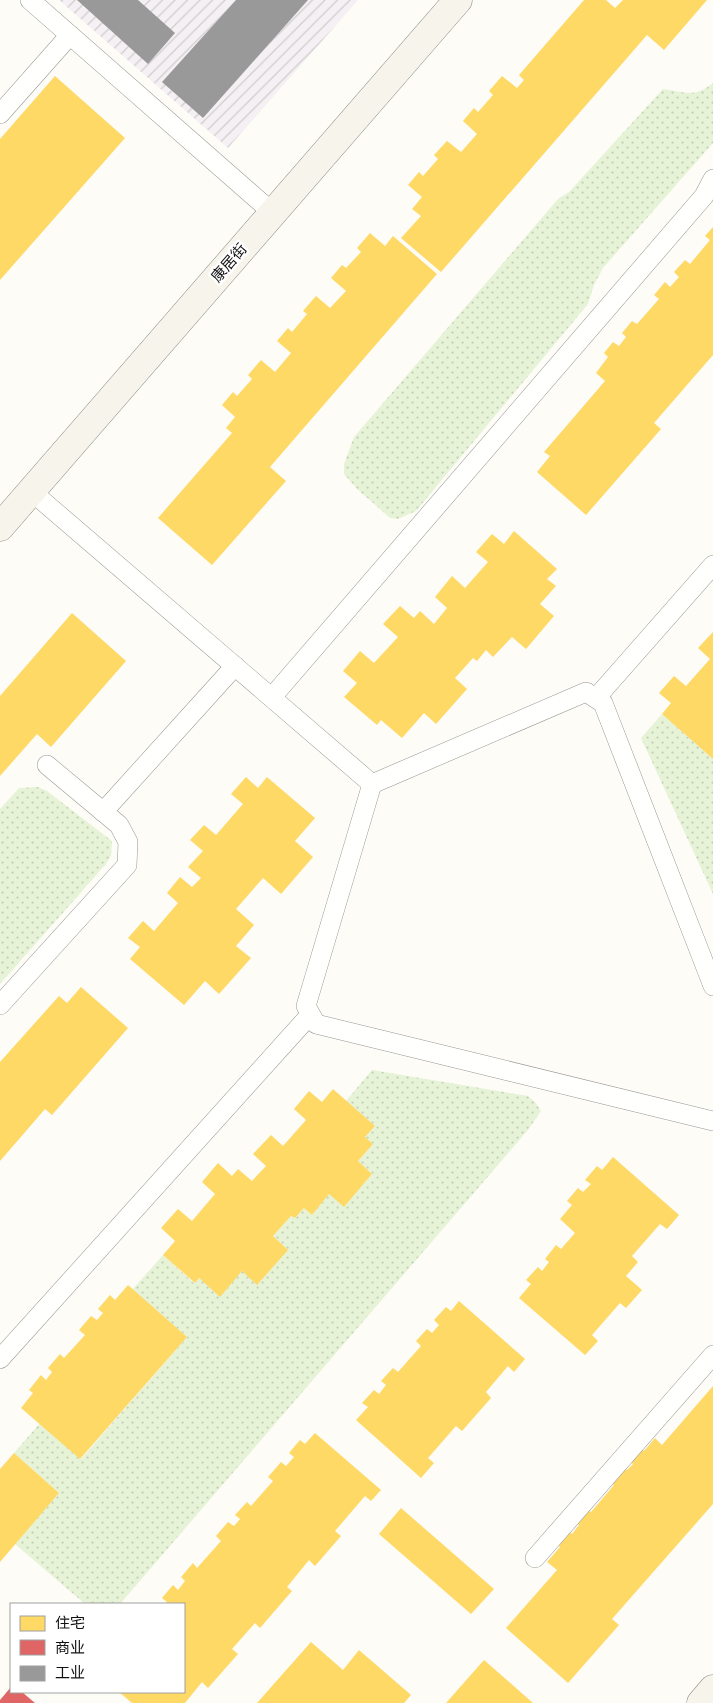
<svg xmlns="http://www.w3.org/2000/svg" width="713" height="1703" font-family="'Times New Roman','Noto Sans SC',serif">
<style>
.industrial{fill:url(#industrial-furrows)}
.green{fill:url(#green-dots)}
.homes{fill:#ffd966}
.shops{fill:#e06666}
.industry{fill:#999}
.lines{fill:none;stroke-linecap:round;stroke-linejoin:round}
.lane-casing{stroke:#979795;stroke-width:20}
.secondary-casing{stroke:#8e8d8b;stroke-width:29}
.lane{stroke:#fffffe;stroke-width:19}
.secondary{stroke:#f6f4eb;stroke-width:28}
.labels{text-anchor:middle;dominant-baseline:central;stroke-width:5;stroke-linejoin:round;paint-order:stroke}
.street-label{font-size:15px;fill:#111;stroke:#fff}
</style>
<defs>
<pattern id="industrial-furrows" width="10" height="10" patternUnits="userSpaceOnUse" patternTransform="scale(1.25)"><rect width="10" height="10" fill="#f5f0f3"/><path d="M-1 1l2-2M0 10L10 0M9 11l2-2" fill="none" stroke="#d1cdcf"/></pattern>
<pattern id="green-dots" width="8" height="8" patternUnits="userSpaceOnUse" patternTransform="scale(1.25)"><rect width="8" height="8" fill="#e7f3d7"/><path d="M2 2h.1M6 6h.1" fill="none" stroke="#c5cfb8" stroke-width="1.8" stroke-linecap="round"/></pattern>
</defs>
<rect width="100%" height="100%" fill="#fdfcf7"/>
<!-- industrial -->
<path class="industrial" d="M 59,0 L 358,0 L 228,148 Z"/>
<!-- green -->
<g class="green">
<path d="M 713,83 L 713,143 L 603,268 L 594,285 L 588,304 L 416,511 L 398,519 L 390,518 L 357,489 L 344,474 L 344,464 L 354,437 L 558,199 L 569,192 L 663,89 C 686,92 694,98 713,83 Z"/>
<path d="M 662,714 L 713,759 L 713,894 L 641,738 Z"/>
<path d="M 38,787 L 47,791 L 112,841 L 111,856 L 106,864 L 0,984 L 0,809 L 19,788 Z"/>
<path d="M 372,1070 L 528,1096 L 535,1102 L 541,1111 L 528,1130 L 120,1604 L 85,1604 L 15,1544 L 59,1493 L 14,1453 L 40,1423 L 81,1459 L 187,1337 L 132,1290 L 163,1255 L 194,1283 L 199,1278 L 220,1296 L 242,1271 L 288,1250 L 273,1236 L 291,1216 L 295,1218 L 304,1208 L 312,1215 L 329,1194 L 344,1206 L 372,1174 L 358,1161 L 373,1144 L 365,1137 L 375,1126 L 346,1101 Z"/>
</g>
<!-- homes -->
<g class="homes">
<path d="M 584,0 L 606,0 L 615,8 L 623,0 L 707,0 L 664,50 L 647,35 L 441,272 L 401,238 L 421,216 L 412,209 L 422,197 L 408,185 L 419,172 L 423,176 L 438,159 L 434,155 L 447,141 L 461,152 L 477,134 L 463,121 L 474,108 L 478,112 L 493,95 L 489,91 L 502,76 L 517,88 L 524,80 L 519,75 Z"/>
<path d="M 55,76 L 125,138 L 0,280 L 0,139 Z"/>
<path d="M 713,227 L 713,355 L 654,423 L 661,429 L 586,515 L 537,472 L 550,456 L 544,452 L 605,381 L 596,373 L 608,357 L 604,353 L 613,342 L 619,346 L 626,337 L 622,333 L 632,321 L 637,324 L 659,299 L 654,295 L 665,282 L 670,287 L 679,277 L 674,272 L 685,260 L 690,264 L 710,240 L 705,236 Z"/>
<path d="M 370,233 L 385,246 L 393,236 L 437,274 L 270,467 L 286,481 L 212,565 L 158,518 L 232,433 L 226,428 L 235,417 L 222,405 L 233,392 L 237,396 L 252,379 L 248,375 L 261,360 L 275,372 L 291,353 L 277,341 L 288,328 L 292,332 L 307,314 L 303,311 L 316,296 L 330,308 L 346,291 L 331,278 L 342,265 L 346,268 L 361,252 L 357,248 Z"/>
<path d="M 514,531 L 557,569 L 547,579 L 556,586 L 540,604 L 554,616 L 526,649 L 512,637 L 493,657 L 486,650 L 477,661 L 473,658 L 455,678 L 467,689 L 436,724 L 424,713 L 402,738 L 381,720 L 377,725 L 344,697 L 357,683 L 343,671 L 360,651 L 374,663 L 398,637 L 383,624 L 400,606 L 414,618 L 420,611 L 434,624 L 447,608 L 435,597 L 452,576 L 465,588 L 488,562 L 476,552 L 492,534 L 504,544 Z"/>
<path d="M 72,613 L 126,661 L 51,747 L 37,734 L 0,776 L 0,696 Z"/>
<path d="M 713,632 L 713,759 L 662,714 L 671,703 L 659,693 L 674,676 L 686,686 L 710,659 L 698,648 Z"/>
<path d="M 246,777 L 258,788 L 267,777 L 315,818 L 295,841 L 313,857 L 281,894 L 263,878 L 236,909 L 254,925 L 236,946 L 251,958 L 219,994 L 205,981 L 184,1005 L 130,959 L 140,947 L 128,938 L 143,921 L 154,931 L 178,903 L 167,893 L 180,877 L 192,887 L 201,878 L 188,867 L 203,851 L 190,840 L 204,825 L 216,835 L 243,804 L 231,794 Z"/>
<path d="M 81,987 L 128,1028 L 52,1115 L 45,1109 L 0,1161 L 0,1062 L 59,996 L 67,1003 Z"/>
<path d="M 333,1089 L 375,1126 L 365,1137 L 373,1144 L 358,1161 L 372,1174 L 344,1207 L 329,1194 L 312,1215 L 304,1208 L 295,1218 L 291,1216 L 273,1236 L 288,1250 L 257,1285 L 242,1271 L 220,1297 L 199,1278 L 195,1283 L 163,1255 L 175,1241 L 161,1228 L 178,1209 L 192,1221 L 215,1194 L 202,1182 L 218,1163 L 232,1176 L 238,1169 L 252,1181 L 266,1166 L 253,1154 L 271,1135 L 283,1146 L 306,1120 L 294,1109 L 309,1091 L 322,1102 Z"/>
<path d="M 613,1157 L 679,1215 L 667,1229 L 660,1224 L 632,1256 L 638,1262 L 626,1276 L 642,1290 L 626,1308 L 620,1303 L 592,1335 L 598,1341 L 585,1355 L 519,1298 L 531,1284 L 526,1280 L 538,1267 L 542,1271 L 549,1262 L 545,1259 L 556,1245 L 561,1249 L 575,1233 L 560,1219 L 572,1205 L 567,1201 L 578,1188 L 583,1192 L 591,1184 L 585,1180 L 597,1166 L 602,1170 Z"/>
<path d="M 128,1285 L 187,1337 L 80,1459 L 21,1408 L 33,1393 L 29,1390 L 41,1375 L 46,1380 L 52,1372 L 48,1368 L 60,1354 L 64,1358 L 85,1335 L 79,1330 L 91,1316 L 97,1320 L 103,1313 L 98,1309 L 110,1295 L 115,1300 Z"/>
<path d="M 459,1301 L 525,1359 L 514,1372 L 508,1366 L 486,1392 L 491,1398 L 462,1431 L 456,1426 L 428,1458 L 434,1463 L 421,1478 L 356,1420 L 368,1407 L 362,1403 L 374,1390 L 379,1394 L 386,1385 L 381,1381 L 393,1368 L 398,1372 L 421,1346 L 416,1341 L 427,1329 L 432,1333 L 439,1325 L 434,1320 L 446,1307 L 451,1311 Z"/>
<path d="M 713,1386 L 713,1504 L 612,1619 L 619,1625 L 568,1683 L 506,1628 L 557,1570 L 547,1562 L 560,1547 L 556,1543 L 567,1530 L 572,1534 L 579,1525 L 574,1521 L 585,1508 L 591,1512 L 614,1485 L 609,1481 L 622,1466 L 627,1470 L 633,1464 L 628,1459 L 639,1446 L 644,1451 L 655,1438 L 662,1445 Z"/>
<path d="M 315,1433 L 381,1490 L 371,1501 L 365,1496 L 335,1531 L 341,1536 L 315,1566 L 309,1560 L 287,1587 L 292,1591 L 260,1628 L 255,1623 L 232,1649 L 238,1654 L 208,1688 L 202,1682 L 185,1703 L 132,1703 L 119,1692 L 184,1692 L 184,1604 L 165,1604 L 167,1602 L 162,1598 L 173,1585 L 178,1590 L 185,1581 L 181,1577 L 193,1563 L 197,1568 L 221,1541 L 216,1536 L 228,1522 L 234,1526 L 240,1519 L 235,1515 L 247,1502 L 251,1506 L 273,1481 L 268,1477 L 281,1462 L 286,1466 L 294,1457 L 289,1453 L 300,1440 L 305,1444 Z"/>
<path d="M 14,1453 L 59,1493 L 0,1562 L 0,1469 Z"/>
<path d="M 401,1508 L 494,1589 L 471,1614 L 379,1534 Z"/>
<path d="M 311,1642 L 343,1670 L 359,1650 L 411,1695 L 404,1703 L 257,1703 Z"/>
<path d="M 484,1660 L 533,1703 L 446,1703 Z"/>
</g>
<!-- shops -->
<path class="shops" d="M 11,1687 L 11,1692 L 22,1692 L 35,1703 L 0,1703 L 0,1700 Z"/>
<!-- industry -->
<g class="industry">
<path d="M 77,0 L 138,0 L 175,33 L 148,64 Z"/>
<path d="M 236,0 L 308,0 L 203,118 L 162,82 Z"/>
</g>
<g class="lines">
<defs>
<g id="lane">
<path d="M 30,0 L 273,213"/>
<path d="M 0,114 L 70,35"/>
<path d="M 31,491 L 372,784"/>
<path d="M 272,697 L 704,196 L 713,179"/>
<path d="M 596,698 L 713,565"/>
<path d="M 103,812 L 235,666"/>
<path d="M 713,986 L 603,703 L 586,692 L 372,784 L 306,1006 L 316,1024 L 713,1121"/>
<path d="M 0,1005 L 127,865 L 128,842 L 119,825 L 47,765"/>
<path d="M 0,1359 L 310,1015"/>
<path d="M 535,1558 L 713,1355"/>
</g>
<g id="secondary">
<path d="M 0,527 L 458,0"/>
<path d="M 701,1703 L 713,1689"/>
</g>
</defs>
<!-- lane casing -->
<use href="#lane" class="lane-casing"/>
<!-- secondary casing -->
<use href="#secondary" class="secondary-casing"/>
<!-- lane -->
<use href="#lane" class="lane"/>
<!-- secondary -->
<use href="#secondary" class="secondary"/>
</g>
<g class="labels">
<!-- street labels -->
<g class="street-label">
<text transform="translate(229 263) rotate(-49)">康居街</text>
</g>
</g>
<!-- legend -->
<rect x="10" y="1603" width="175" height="90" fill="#ffffff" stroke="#a0a0a0"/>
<rect x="20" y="1616" width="25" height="15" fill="#ffd966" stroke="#a0a0a0"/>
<text x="55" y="1628" font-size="15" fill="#111111">住宅</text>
<rect x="20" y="1640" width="25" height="15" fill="#e06666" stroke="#a0a0a0"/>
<text x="55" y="1653" font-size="15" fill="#111111">商业</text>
<rect x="20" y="1666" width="25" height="15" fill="#999999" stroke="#a0a0a0"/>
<text x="55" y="1678" font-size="15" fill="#111111">工业</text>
</svg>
